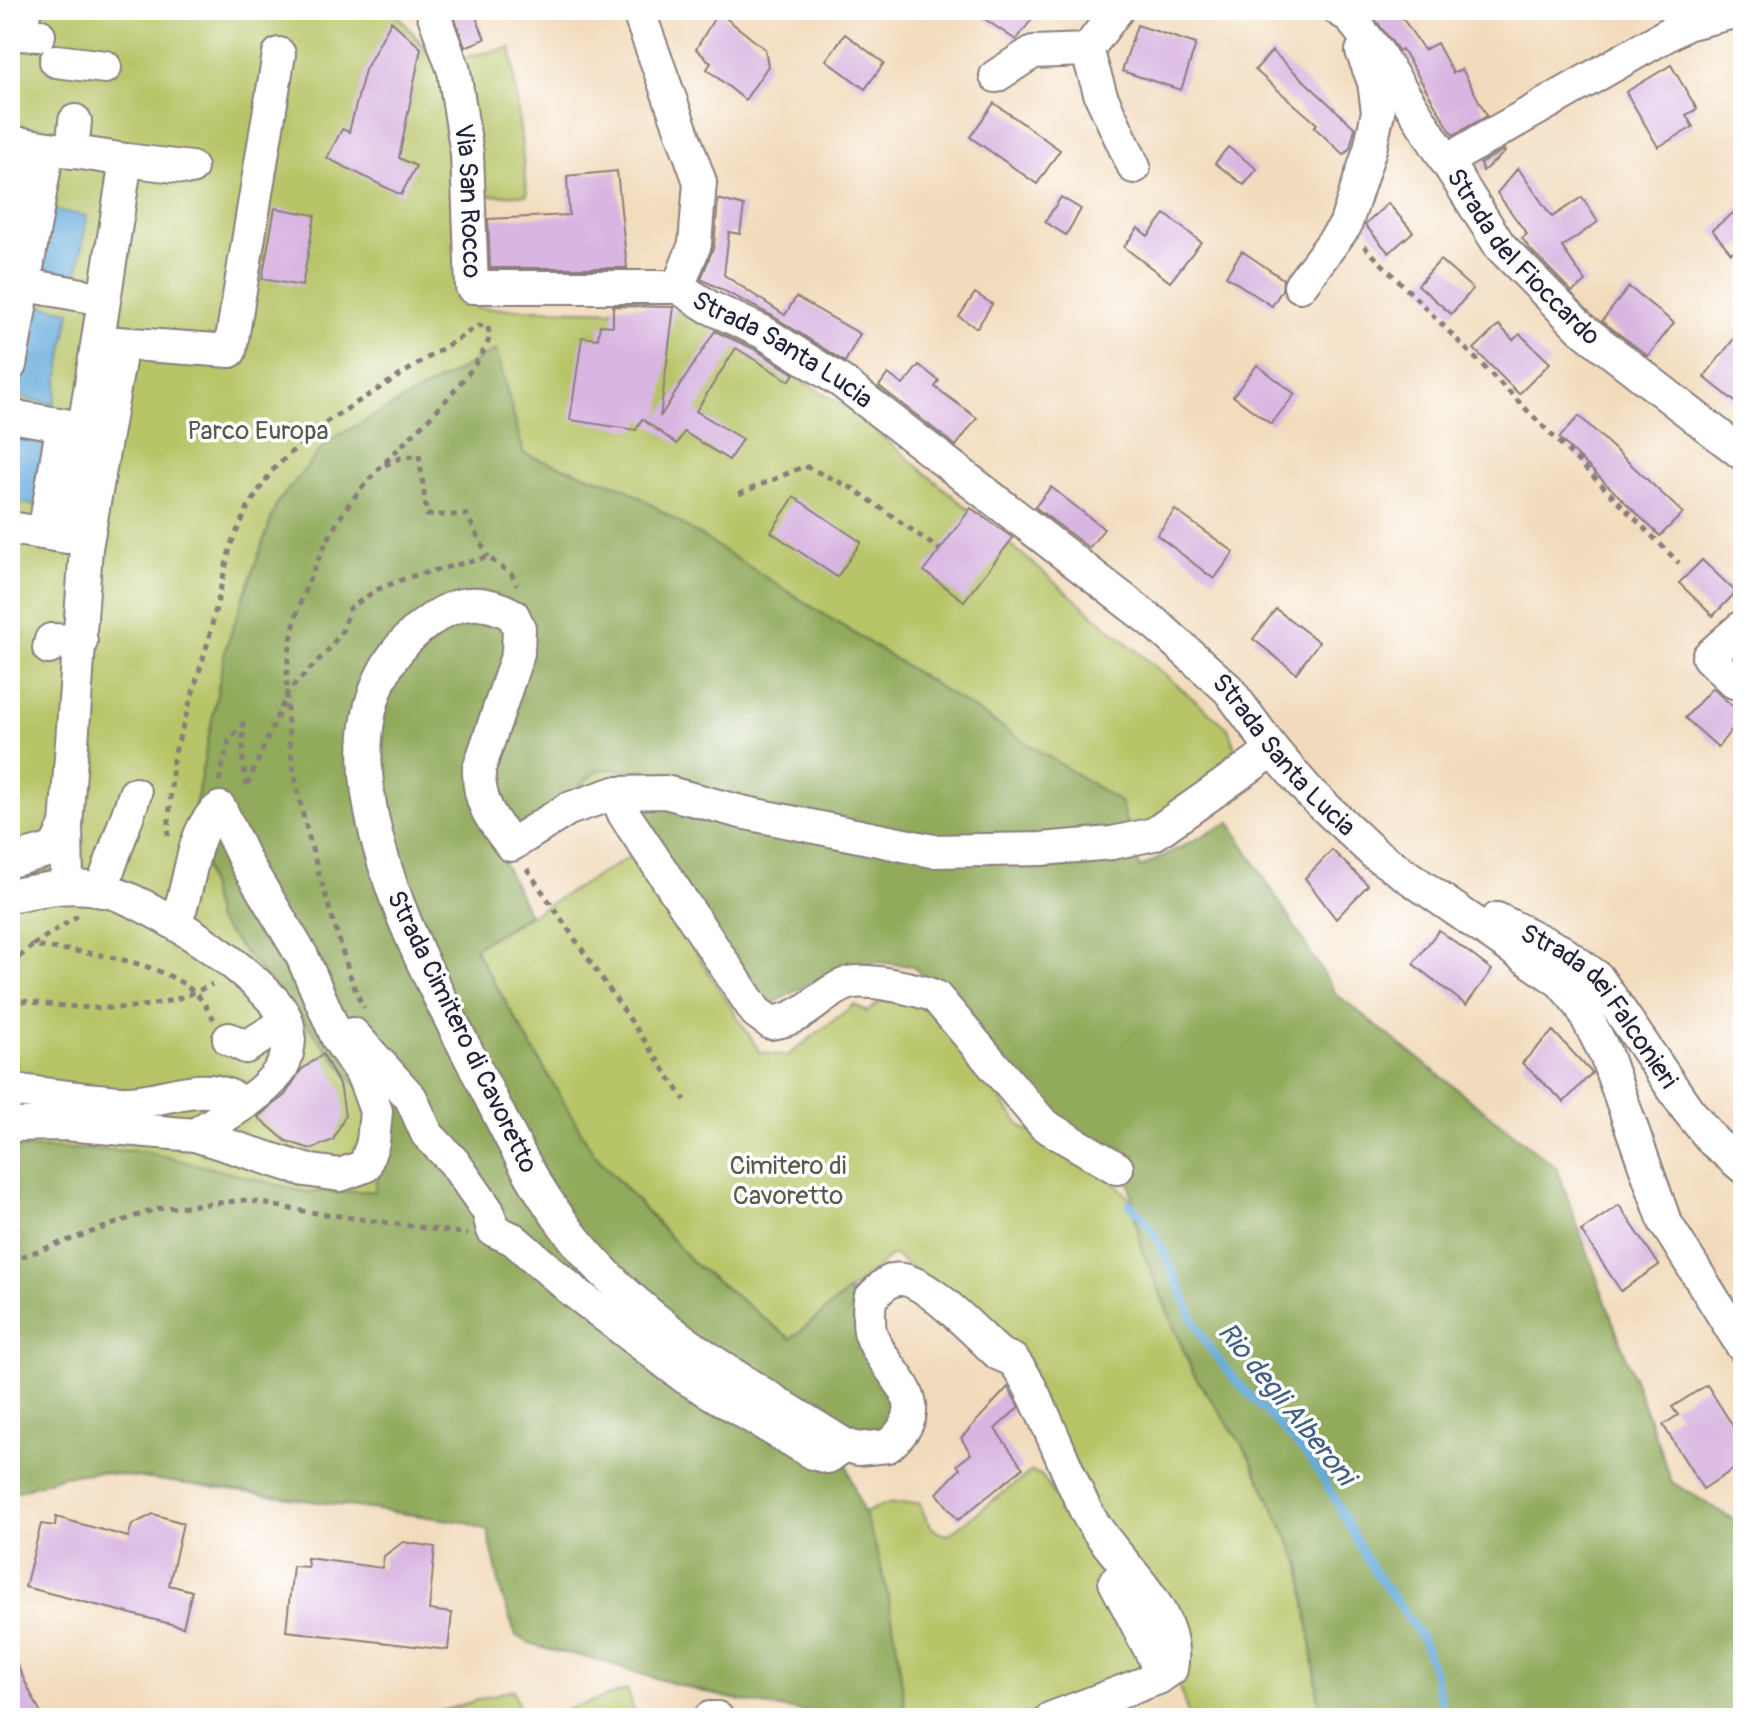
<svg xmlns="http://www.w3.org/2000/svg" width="1753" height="1728" font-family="Pangolin,sans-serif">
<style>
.green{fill:#b7c568;stroke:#6c7452;stroke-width:2}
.forest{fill:#91aa5c;stroke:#5a664c;stroke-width:2}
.water{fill:#65abdb;stroke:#44668b;stroke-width:2}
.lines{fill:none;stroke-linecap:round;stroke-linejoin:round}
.stream{stroke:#65abdb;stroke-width:8}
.building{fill:#d9b5e1}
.minor-casing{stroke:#8a7e7c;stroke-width:36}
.path{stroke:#8a7e7c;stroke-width:5;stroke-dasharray:6 6;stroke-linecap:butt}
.minor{stroke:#fff;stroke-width:32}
.labels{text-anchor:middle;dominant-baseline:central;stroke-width:7;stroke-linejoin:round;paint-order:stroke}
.street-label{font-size:26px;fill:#22223b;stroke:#fff}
.park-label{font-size:26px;fill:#565b4b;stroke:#fff}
.water-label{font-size:28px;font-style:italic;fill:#406083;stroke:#fff}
</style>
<rect width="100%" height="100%" fill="#fff"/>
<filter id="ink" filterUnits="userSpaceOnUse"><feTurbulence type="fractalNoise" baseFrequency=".0125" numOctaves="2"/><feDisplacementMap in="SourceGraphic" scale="16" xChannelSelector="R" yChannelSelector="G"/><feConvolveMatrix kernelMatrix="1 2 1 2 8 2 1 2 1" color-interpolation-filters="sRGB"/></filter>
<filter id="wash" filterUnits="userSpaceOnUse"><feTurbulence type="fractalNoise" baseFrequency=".006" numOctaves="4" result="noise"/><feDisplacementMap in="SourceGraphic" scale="32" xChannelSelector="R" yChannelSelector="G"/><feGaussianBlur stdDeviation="1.8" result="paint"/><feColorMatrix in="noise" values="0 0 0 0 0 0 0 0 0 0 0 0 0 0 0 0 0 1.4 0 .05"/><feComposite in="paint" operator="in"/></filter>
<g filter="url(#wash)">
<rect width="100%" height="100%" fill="#f2dbbc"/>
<!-- green -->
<g class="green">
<path d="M 10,10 L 394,10 L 449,78 L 463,291 L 475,308 L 691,312 L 853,412 L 1228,728 L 1245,775 L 1135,839 L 689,789 L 545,796 L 369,666 L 579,1309 L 10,1454 Z"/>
<path d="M 511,48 L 527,195 L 470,196 L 464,57 Z"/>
<path d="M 633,855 L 760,1052 L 787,1056 L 854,1005 L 867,1012 L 883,1000 L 931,1004 L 1001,1086 L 1002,1102 L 1021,1126 L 1036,1135 L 1087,1152 L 1131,1200 L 1142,1249 L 1193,1373 L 1246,1450 L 1301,1565 L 1321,1718 L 1190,1718 L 1163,1644 L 988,1325 L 893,1254 L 791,1339 L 693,1263 L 594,1154 L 474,948 Z"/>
<path d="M 1032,1471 L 1042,1476 L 1084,1541 L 1148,1664 L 1139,1675 L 1015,1718 L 906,1718 C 898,1649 889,1577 862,1514 L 885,1504 L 920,1503 C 925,1518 930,1533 948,1535 Z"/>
<path d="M 513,1689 L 522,1718 L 419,1718 Z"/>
<path d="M 627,1689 L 636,1718 L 540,1718 L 627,1690 Z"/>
</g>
<!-- forest -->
<path class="forest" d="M 496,350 L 524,454 L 625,488 L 1120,802 L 1140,868 L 1230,822 L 1336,994 L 1556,1167 L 1672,1482 L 1733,1519 L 1743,1515 L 1743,1718 L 1321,1718 L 1301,1565 L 1246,1450 L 1193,1373 L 1142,1249 L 1127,1172 L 1060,1120 L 934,985 L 912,966 L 877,962 L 832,971 L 765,1008 L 645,824 L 643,770 L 599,769 L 499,854 L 529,914 L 474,948 L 594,1154 L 693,1263 L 791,1339 L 850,1290 C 851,1345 888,1367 892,1416 L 881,1429 L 852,1425 L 841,1431 C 844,1472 862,1504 874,1542 C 892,1599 899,1660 906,1718 C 795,1718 709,1697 604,1662 C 572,1652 547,1654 516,1636 L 502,1596 L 488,1531 L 465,1522 L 98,1472 L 63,1476 L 10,1494 L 10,1148 L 143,1151 L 306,1192 L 375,1191 L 383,1118 L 302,1018 L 216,920 L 194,812 L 226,647 L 277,503 L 328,441 Z"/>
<!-- water -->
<g class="water">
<path d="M 43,208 L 87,216 L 77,275 L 33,267 Z"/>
<path d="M 29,303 L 70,311 L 54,404 L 12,396 Z"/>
<path d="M 10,437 L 51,444 L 40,506 L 10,501 Z"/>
</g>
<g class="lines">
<!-- stream -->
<path class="stream" d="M 1130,1204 C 1172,1243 1178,1301 1209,1347 C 1236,1386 1272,1415 1303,1451 C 1330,1484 1345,1520 1365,1556 C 1381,1586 1408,1611 1423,1642 C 1434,1665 1438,1694 1446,1718"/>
</g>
<g id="blocks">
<!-- building -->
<g class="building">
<path d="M 452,10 L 473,10 L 485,39 L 465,47 Z"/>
<path d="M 971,10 L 1039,10 L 1016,40 Z"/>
<path d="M 1368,10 L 1397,10 L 1424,50 L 1437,43 L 1453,73 L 1462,69 L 1487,116 L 1453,135 L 1402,49 L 1399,51 Z"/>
<path d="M 718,12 L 765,49 L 768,66 L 745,100 L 707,69 L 711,63 L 696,49 Z"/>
<path d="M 391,21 L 421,48 L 399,158 L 416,166 L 401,195 L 327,158 L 342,129 L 349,132 L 365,70 Z"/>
<path d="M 1137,25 L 1196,44 L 1181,90 L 1122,71 Z"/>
<path d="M 845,34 L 884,63 L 865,89 L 826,60 Z"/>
<path d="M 1272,51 L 1355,128 L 1350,148 L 1344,155 L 1314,127 L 1317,124 L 1255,70 Z"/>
<path d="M 1671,65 L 1697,109 L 1686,115 L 1693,127 L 1658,147 L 1626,92 Z"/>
<path d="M 994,103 L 1060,150 L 1037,184 L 970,137 Z"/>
<path d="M 1228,147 L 1257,169 L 1244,185 L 1215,163 Z"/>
<path d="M 1504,150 L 1505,152 L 1483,171 L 1480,164 Z"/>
<path d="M 1518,168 L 1552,217 L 1582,197 L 1598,222 L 1562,247 L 1586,282 L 1572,292 L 1530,249 L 1522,238 L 1527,234 L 1497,193 Z"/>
<path d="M 617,171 L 627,268 L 490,268 L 488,219 L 569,215 L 567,176 Z"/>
<path d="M 1061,197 L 1081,209 L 1066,235 L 1045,222 Z"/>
<path d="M 718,199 L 744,206 L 740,234 L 729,232 L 724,275 L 785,315 L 796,297 L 860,334 L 845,362 L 773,316 L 701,279 L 714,246 Z"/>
<path d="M 1388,203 L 1413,232 L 1389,253 L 1365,225 Z"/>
<path d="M 1743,205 L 1743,244 L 1731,253 L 1712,230 Z"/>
<path d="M 275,208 L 315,215 L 302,286 L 262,279 Z"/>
<path d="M 1165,214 L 1201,242 L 1170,282 L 1124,247 L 1138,228 L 1148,236 Z"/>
<path d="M 1242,251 L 1283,279 L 1282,290 L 1272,306 L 1226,276 Z"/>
<path d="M 1440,260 L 1473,289 L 1451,314 L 1418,285 Z"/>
<path d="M 1629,287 L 1674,323 L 1648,356 L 1602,321 Z"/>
<path d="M 975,293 L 992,304 L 977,328 L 959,317 Z"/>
<path d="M 613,306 L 674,307 L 660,417 L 715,331 L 754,349 L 794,374 L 789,381 L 736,348 L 696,411 L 742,439 L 729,460 L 684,432 L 677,444 L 642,419 L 636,430 L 570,420 L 582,337 L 598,339 L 600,325 L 613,326 Z"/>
<path d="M 1499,325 L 1513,340 L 1520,334 L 1550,363 L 1519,394 L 1474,349 Z"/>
<path d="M 1743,327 L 1743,408 L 1704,377 Z"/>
<path d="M 919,365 L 939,381 L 935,387 L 977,418 L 956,446 L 879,386 L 888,374 L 903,385 Z"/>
<path d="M 1257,365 L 1295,394 L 1271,424 L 1233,396 Z"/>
<path d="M 1579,416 L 1683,513 L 1660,536 L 1559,438 Z"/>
<path d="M 1051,487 L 1104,529 L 1089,548 L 1035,507 Z"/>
<path d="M 794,497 L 861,542 L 837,577 L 771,532 Z"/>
<path d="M 971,508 L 1013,538 L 964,601 L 924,571 Z"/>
<path d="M 1175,510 L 1234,552 L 1214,579 L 1157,535 Z"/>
<path d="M 1702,560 L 1736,592 L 1713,616 L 1679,583 Z"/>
<path d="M 1276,609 L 1319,642 L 1296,673 L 1253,639 Z"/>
<path d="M 1712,688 L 1743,715 L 1718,747 L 1685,718 Z"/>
<path d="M 1332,850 L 1368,885 L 1336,919 L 1305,878 Z"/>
<path d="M 1439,930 L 1492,970 L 1466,1005 L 1413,964 Z"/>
<path d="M 1553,1031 L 1592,1073 L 1564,1102 L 1522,1063 Z"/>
<path d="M 323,1054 L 341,1089 L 345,1116 L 333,1140 L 311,1149 L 286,1141 L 258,1117 L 285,1095 L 301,1070 Z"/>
<path d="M 1619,1205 L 1659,1265 L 1621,1291 L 1581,1231 Z"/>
<path d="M 1707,1385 L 1743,1442 L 1743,1463 L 1703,1489 L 1663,1425 L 1678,1415 L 1672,1407 Z"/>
<path d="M 1008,1387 L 1019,1407 L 995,1429 L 1023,1468 L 958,1520 L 937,1493 L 960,1469 L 957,1465 L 971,1454 L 961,1438 Z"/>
<path d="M 153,1514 L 183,1523 L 169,1585 L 192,1591 L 183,1627 L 25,1587 L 41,1524 L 55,1526 L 56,1517 L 128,1537 L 132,1525 Z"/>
<path d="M 403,1542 L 435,1547 L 429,1610 L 452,1613 L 448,1650 L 286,1631 L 293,1566 L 308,1567 L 307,1558 L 382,1568 L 384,1556 Z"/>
<path d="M 10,1651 L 43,1718 L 10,1718 Z"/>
</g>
</g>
</g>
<g filter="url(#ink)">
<use href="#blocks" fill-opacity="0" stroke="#8a7e7c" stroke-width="2"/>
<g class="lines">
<defs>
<g id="minor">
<path d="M 25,10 L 17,34 L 39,35"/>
<path id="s1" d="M 432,10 L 454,71 L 467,154 L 472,287 L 678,287"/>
<path d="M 638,10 L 700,182 L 695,244 L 678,287"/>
<path id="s2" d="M 1339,10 L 1349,16 L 1376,50 L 1500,246 L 1582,329 L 1743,454"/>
<path d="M 1087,50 L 1101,96 L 1134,167"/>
<path d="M 56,61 L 105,67"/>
<path d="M 996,76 L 1033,52 L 1087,50 L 1117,10"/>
<path d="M 72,152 L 75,121"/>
<path d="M 1446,161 L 1686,24 L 1742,10"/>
<path d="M 10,226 L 23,144 L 126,160"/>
<path d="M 10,282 L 104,299"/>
<path d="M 1300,286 L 1345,226 L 1370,149 L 1378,112 L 1374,82 L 1362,51"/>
<path id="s3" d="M 678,287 L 709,307 L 763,332 L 842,382 L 1158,626 L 1228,689 L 1273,750 L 1310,793 L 1375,854 L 1561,982 L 1581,1006 L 1605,1053 L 1665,1222 L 1743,1347"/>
<path d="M 103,342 L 230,351 L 279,54"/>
<path d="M 10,365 L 48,148"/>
<path d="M 10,416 L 82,428"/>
<path d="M 10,528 L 67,537 L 126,160 L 191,168"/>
<path d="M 44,533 L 62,429"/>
<path d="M 49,648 L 51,640 L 81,641"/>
<path d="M 1734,682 L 1708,657 L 1743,626"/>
<path d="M 615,793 L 624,814 L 756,1012 L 771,1023 C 809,1018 819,993 849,983 C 867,978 919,989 936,997 L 1044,1125 L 1117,1168"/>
<path d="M 10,861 L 54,849 L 66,826"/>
<path d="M 67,885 L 66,826 L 86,548 L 122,344"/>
<path d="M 101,891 L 135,794"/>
<path d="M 10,896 C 44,889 72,883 106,891 C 152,902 261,975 284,1015 C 293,1031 289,1059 278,1073 C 259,1099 221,1117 195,1135"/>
<path id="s4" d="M 1497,919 L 1561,951 L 1597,977 L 1687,1109 L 1714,1142 L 1743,1167"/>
<path d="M 353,1034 L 411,1098 L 427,1134 L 454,1162 L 488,1211 L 493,1230 L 513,1239 L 573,1291 L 686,1378 L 813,1453 L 828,1457 L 845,1445"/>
<path d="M 229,1039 L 246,1047 L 286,1022"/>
<path d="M 10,1090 C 47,1094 84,1100 122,1102 C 163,1104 203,1075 242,1103"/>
<path d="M 10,1125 L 65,1124 L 195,1135 L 305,1170 L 340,1175 L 365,1166 L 373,1142 L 376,1111 L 363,1076 L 337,1037 L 302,956 L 246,863 L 220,808 C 191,829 192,880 179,912 L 168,917"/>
<path d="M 1115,1582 L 1155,1659 L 1158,1678"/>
<path d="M 710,1718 L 717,1718"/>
<path d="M 1052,1718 L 1158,1678 L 1171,1669 C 1183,1609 1112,1561 1087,1513 C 1064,1467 1048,1418 1023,1374 L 1013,1360 L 999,1354 C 979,1337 921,1272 894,1280 C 885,1282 877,1292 870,1299 C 869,1309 868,1320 870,1331 C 882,1375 942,1400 888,1446 L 858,1449 L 845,1445 C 741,1379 630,1320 558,1217 C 525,1172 502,1119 476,1069 C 419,958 293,732 420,628 C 451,603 476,595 513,615 L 519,628 L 518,653 L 479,769 C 478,802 491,819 511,845 L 568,809 L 615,793 L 665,792 L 741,812 L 933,851 L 1041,849 L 1112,843 L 1154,834 L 1273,750"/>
</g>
</defs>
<!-- minor casing -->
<use href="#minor" class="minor-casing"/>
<!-- path -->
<g class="path">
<path d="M 1364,246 L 1679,563"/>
<path d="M 385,465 L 400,458 L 419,455 L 427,515 L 467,515 L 488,557"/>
<path d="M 739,494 L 805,466 L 854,489 L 940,550"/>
<path d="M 219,781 L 229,741 L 243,724 L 243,764 L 247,785"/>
<path d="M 247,785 L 288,692 L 330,648 L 343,629 L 349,609 L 376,590 L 409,577 L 488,557 L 512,575 L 517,585"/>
<path d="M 168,836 L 173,759 L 208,642 L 231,544 L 248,507 L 271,472 L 315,429 L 478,326 L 487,325 C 490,333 490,339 486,347 C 451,407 391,448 350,503 C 332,527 311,573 301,601 C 266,703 302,818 332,917 C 342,947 349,980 364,1008"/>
<path d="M 527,869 L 685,1100"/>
<path d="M 33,945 L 79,915"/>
<path d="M 10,965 L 32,946 C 79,951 160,959 196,994 C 203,1000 208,1011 214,1019"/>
<path d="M 10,999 C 79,1009 149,1018 212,984"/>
<path d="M 10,1261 L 156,1209 L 247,1200 L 296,1210 L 468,1234"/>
</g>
<!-- minor -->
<use href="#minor" class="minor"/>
</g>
</g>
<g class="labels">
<!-- street labels -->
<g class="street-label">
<text stroke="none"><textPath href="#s1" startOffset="196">Via San Rocco</textPath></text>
<text stroke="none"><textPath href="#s2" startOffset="310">Strada del Fioccardo</textPath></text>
<text stroke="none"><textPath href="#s3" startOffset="122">Strada Santa Lucia</textPath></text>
<text stroke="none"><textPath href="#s3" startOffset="770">Strada Santa Lucia</textPath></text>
<text stroke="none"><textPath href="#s4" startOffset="138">Strada dei Falconieri</textPath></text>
<text transform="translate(462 1032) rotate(64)">Strada Cimitero di Cavoretto</text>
</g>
<!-- park labels -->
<g class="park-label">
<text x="258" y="431">Parco Europa</text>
<text x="788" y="1166">Cimitero di<tspan x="788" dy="30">Cavoretto</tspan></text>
</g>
<!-- water labels -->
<g class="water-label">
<text transform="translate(1286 1404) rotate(51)">Rio degli Alberoni</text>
</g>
</g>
<!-- margin -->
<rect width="1753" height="1728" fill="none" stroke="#fff" stroke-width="40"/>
</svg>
